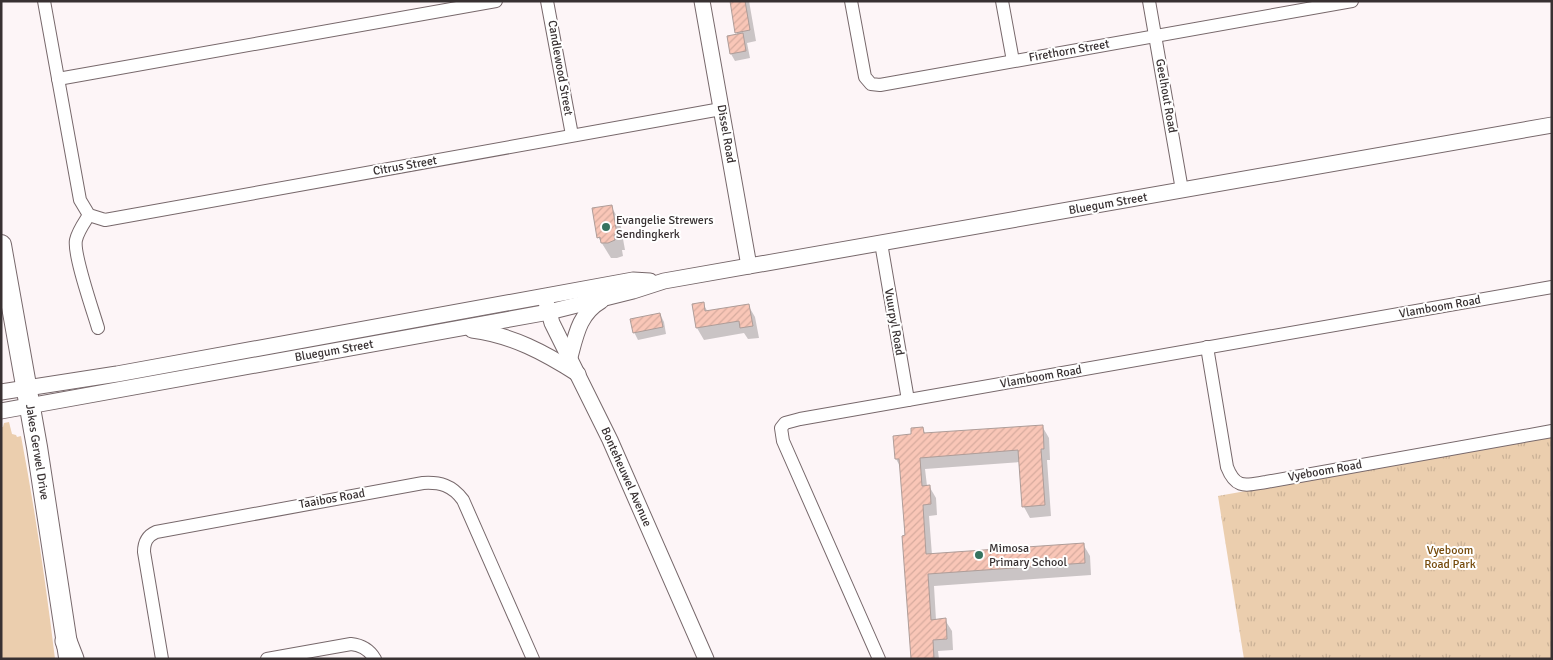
<svg xmlns="http://www.w3.org/2000/svg" width="1553" height="660" font-family="Signika,sans-serif">
<style>
.grass{fill:#ebceae}
.park{fill:url(#park-tufts)}
.shadow{fill:#0003}
.building{fill:url(#building-hatch);stroke:#ae9d99}
.lines{fill:none;stroke-linecap:round;stroke-linejoin:round}
.minor-casing{stroke:#77686b;stroke-width:14}
.tertiary-casing{stroke:#77686b;stroke-width:17}
.trunk-casing{stroke:#77686b;stroke-width:22}
.motorway-casing{stroke:#77686b;stroke-width:23}
.minor{stroke:#fff;stroke-width:12}
.tertiary{stroke:#fff;stroke-width:15}
.trunk{stroke:#fff;stroke-width:20}
.motorway{stroke:#fff;stroke-width:21}
.poi-dot{fill:#36735f;stroke:#fff;stroke-width:2}
.labels{text-anchor:middle;dominant-baseline:central;stroke-width:4;stroke-linejoin:round;paint-order:stroke}
.street-label{font-size:12px;fill:#383132;stroke:#fff}
.poi-label{font-size:12px;fill:#383132;stroke:#fff;text-anchor:start}
.park-label{font-size:12px;fill:#764b0c;stroke:#fff}
</style>
<defs>
<pattern id="park-tufts" width="24" height="20" patternUnits="userSpaceOnUse" patternTransform="scale(1.25)"><rect width="24" height="20" fill="#ebceae"/><path d="M3 7l-1-3M5 7V3M7 7l1-3M15 17l-1-3M17 17v-4M19 17l1-3" fill="none" stroke="#cab196"/></pattern>
<pattern id="building-hatch" width="6" height="6" patternUnits="userSpaceOnUse" patternTransform="scale(1.25)"><rect width="6" height="6" fill="#f9c6b7"/><path d="M-1 1l2-2M0 6l6-6M5 7l2-2" fill="none" stroke="#d6ab9e"/></pattern>
</defs>
<rect width="100%" height="100%" fill="#fdf5f7"/>
<!-- grass -->
<path class="grass" d="M 9,422 L 12,434 L 16,435 L 17,437 L 21,436 C 35,510 46,584 55,659 L 1,659 L 1,427 L 3,427 L 4,423 Z"/>
<!-- park -->
<path class="park" d="M 1552,436 L 1552,659 L 1244,659 L 1218,496 Z"/>
<!-- shadow -->
<g class="shadow">
<path d="M 731,1 L 749,1 L 756,41 L 747,43 L 750,58 L 735,61 L 731,54 L 737,35 Z"/>
<path d="M 611,206 L 620,222 L 625,250 L 622,250 L 623,256 L 617,258 L 611,258 L 598,237 Z"/>
<path d="M 703,304 L 708,312 L 748,305 L 755,317 L 759,338 L 748,339 L 744,333 L 704,340 L 697,328 L 693,305 Z"/>
<path d="M 660,314 L 664,322 L 666,334 L 638,340 L 634,332 Z"/>
<path d="M 1042,426 L 1049,438 L 1050,460 L 1047,460 L 1051,516 L 1030,518 L 1024,507 L 1020,462 L 925,469 L 927,486 L 929,486 L 936,498 L 937,515 L 929,516 L 932,555 L 1083,544 L 1090,556 L 1091,575 L 934,586 L 936,620 L 945,620 L 952,631 L 953,650 L 938,651 L 939,659 L 912,659 L 901,468 L 896,459 L 912,435 L 922,429 L 926,434 Z"/>
</g>
<!-- building -->
<g class="building">
<path d="M 730,1 L 745,1 L 750,30 L 735,33 Z"/>
<path d="M 743,33 L 746,51 L 730,54 L 727,36 Z"/>
<path d="M 612,205 L 617,234 L 614,235 L 615,240 L 608,243 L 601,243 L 600,237 L 597,238 L 592,208 Z"/>
<path d="M 704,302 L 705,311 L 749,304 L 753,326 L 740,328 L 739,321 L 696,328 L 692,304 Z"/>
<path d="M 660,313 L 663,327 L 633,333 L 630,319 Z"/>
<path d="M 1043,425 L 1044,449 L 1041,449 L 1045,505 L 1022,507 L 1018,450 L 920,458 L 922,486 L 930,485 L 931,504 L 923,505 L 926,554 L 1084,543 L 1085,563 L 928,574 L 931,620 L 946,618 L 947,639 L 933,640 L 934,659 L 911,659 L 902,536 L 905,535 L 899,459 L 895,459 L 893,436 L 911,434 L 911,428 L 923,427 L 924,433 Z"/>
</g>
<g class="lines">
<defs>
<g id="minor">
<path d="M 44,1 L 80,200 L 89,215 L 105,220 L 721,109"/>
<path d="M 547,1 L 572,135"/>
<path d="M 851,1 L 865,77 L 871,84 L 880,85 L 1352,1"/>
<path d="M 1002,1 L 1013,61"/>
<path d="M 1149,1 L 1182,190"/>
<path d="M 58,79 L 496,1"/>
<path d="M 89,215 C 84,223 78,231 76,240 C 73,254 93,311 98,328"/>
<path d="M 881,243 L 908,400"/>
<path d="M 1207,347 L 1227,467 C 1236,490 1246,485 1266,482 L 1552,431"/>
<path d="M 162,659 L 144,552 C 144,542 147,536 156,532 L 423,483 C 440,482 452,485 463,500 L 533,659"/>
<path d="M 267,659 L 351,644 C 361,645 369,649 375,659"/>
<path d="M 879,659 L 783,441 L 781,428 L 785,423 L 800,419 L 1552,287"/>
</g>
<g id="tertiary">
<path d="M 702,1 L 749,266"/>
<path d="M 546,302 L 552,323 L 610,440 L 706,659"/>
<path d="M 472,330 C 512,335 545,353 578,374"/>
<path d="M 570,357 C 576,334 580,313 601,301"/>
<path d="M 1,392 L 117,374 L 633,280 L 650,281"/>
<path d="M 1,411 L 549,312 L 633,291 L 664,281 L 1552,125"/>
</g>
<path id="trunk" d="M 1,245 L 37,447 L 69,657"/>
<path id="motorway" d="M 66,641 L 73,659"/>
</defs>
<!-- minor casing -->
<use href="#minor" class="minor-casing"/>
<!-- tertiary casing -->
<use href="#tertiary" class="tertiary-casing"/>
<!-- trunk casing -->
<use href="#trunk" class="trunk-casing"/>
<!-- motorway casing -->
<use href="#motorway" class="motorway-casing"/>
<!-- minor -->
<use href="#minor" class="minor"/>
<!-- tertiary -->
<use href="#tertiary" class="tertiary"/>
<!-- trunk -->
<use href="#trunk" class="trunk"/>
<!-- motorway -->
<use href="#motorway" class="motorway"/>
</g>
<!-- markers -->
<g class="poi-dot">
<circle cx="606" cy="227" r="5"/>
<circle cx="979" cy="555" r="5"/>
</g>
<g class="labels">
<!-- street labels -->
<g class="street-label">
<text transform="translate(1069 51) rotate(-10)">Firethorn Street</text>
<text transform="translate(560 68) rotate(80)">Candlewood Street</text>
<text transform="translate(1166 96) rotate(80)">Geelhout Road</text>
<text transform="translate(726 134) rotate(80)">Dissel Road</text>
<text transform="translate(405 166) rotate(-10)">Citrus Street</text>
<text transform="translate(1108 204) rotate(-10)">Bluegum Street</text>
<text transform="translate(1440 307) rotate(-10)">Vlamboom Road</text>
<text transform="translate(894 322) rotate(80)">Vuurpyl Road</text>
<text transform="translate(334 351) rotate(-10)">Bluegum Street</text>
<text transform="translate(1041 377) rotate(-10)">Vlamboom Road</text>
<text transform="translate(37 452) rotate(81)">Jakes Gerwel Drive</text>
<text transform="translate(1325 471) rotate(-10)">Vyeboom Road</text>
<text transform="translate(626 477) rotate(66)">Bonteheuwel Avenue</text>
<text transform="translate(332 499) rotate(-10)">Taaibos Road</text>
</g>
<!-- poi labels -->
<g class="poi-label">
<text x="616" y="220">Evangelie Strewers<tspan x="616" dy="14">Sendingkerk</tspan></text>
<text x="989" y="548">Mimosa<tspan x="989" dy="14">Primary School</tspan></text>
</g>
<!-- park labels -->
<g class="park-label">
<text x="1450" y="550">Vyeboom<tspan x="1450" dy="14">Road Park</tspan></text>
</g>
</g>
<!-- border -->
<rect width="1553" height="660" fill="none" stroke="#383132" stroke-width="5"/>
</svg>
